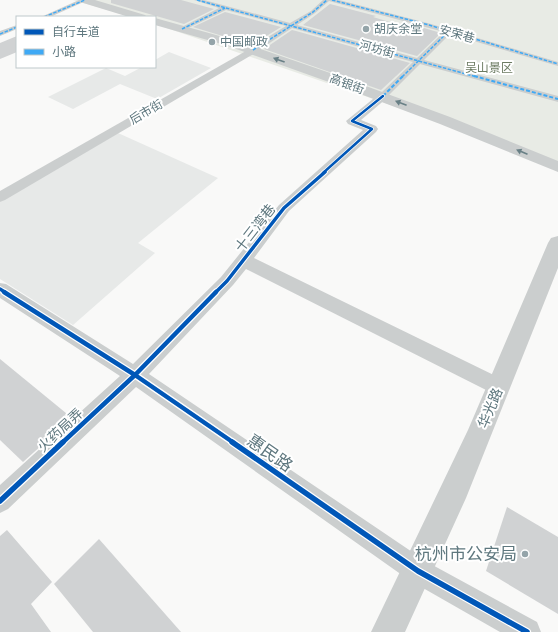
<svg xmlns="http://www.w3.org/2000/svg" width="558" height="632" font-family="'Asap Condensed','Noto Sans SC',sans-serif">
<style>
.built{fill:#e7e9e8}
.green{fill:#e8ebe5}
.building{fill:#d0d2d3}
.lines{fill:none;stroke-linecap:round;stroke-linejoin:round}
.pedestrian{fill:#cbcece;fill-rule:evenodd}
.minor{fill:#cbcece;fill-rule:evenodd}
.tertiary{fill:#cbcece;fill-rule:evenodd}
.quiet-far1{stroke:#3fa9f5;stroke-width:1.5;stroke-dasharray:3.5 1.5;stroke-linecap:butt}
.quiet{stroke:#3fa9f5;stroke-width:2;stroke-dasharray:4 2;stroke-linecap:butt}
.cycleway-far3-casing{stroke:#fff;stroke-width:4}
.cycleway-far2-casing{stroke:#fff;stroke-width:5.5}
.cycleway-far1-casing{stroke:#fff;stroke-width:7}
.cycleway-casing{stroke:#fff;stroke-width:8}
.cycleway-far3{stroke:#0057b8;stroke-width:2.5}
.cycleway-far2{stroke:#0057b8;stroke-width:3.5}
.cycleway-far1{stroke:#0057b8;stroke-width:4.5}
.cycleway{stroke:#0057b8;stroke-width:5.5}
.oneway{fill:#698086}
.poi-dot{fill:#94a4a9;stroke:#fff;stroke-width:1.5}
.labels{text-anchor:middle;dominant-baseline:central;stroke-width:4;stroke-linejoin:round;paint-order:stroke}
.far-poi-label{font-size:12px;fill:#5e777e;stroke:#fff;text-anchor:start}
.far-street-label{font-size:12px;fill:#5e777e;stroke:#fff}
.far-park-label{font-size:12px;fill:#6c7b62;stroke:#fff}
.street-label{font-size:14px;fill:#5e777e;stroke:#fff}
.near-street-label{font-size:17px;fill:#5e777e;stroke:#fff}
.near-poi-label{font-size:17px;fill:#5e777e;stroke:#fff;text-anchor:end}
</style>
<rect width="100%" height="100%" fill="#f9f9f8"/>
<!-- built -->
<g class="built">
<path d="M 169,52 L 211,68 L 157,99 L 120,84 L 73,109 L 48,97 L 106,68 L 125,76 L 142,67 L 155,67 L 155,60 Z"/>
<path d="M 118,133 L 218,178 L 138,243 L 155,253 L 73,325 L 0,279 L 0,202 Z"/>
</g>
<!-- green -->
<path class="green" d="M 73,0 L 558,0 L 558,166 L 385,103 L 155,24 L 155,17 L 132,17 Z"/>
<!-- building -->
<g class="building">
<path d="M 111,0 L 181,0 L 214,9 L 184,24 L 111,3 Z"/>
<path d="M 330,4 L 376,16 L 373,17 L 420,31 L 424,28 L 441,33 L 417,56 L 303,25 Z"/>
<path d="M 225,12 L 281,27 L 252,45 L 193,27 Z"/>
<path d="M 292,30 L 296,31 L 410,63 L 381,90 L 264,49 Z"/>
<path d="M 17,36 L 17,52 L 0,59 L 0,43 Z"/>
<path d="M 0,359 L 72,418 L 23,462 L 0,440 Z"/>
<path d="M 507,507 L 558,537 L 558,614 L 486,571 Z"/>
<path d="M 7,530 L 52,582 L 31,604 L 51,632 L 0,632 L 0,536 Z"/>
<path d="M 99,539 L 181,632 L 93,632 L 54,584 Z"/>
</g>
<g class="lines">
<!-- pedestrian -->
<g class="pedestrian">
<path d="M 79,0 L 88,0 L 50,17 L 41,17 Z"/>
<path d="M 194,0 L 204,0 L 290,23 L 311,11 L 323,0 L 339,0 L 431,24 L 558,62 L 558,66 L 450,34 L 424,60 L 558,96 L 558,102 L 420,64 L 386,98 L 380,98 L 379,96 L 380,94 L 413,62 L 292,28 L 256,52 L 250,52 L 250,48 L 286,26 L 226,10 L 184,30 L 180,30 L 180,28 L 219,8 ZM 329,1 L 444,32 L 417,58 L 297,25 L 315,13 Z"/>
<path d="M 17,25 L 17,29 L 0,36 L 0,31 Z"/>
</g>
<!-- minor -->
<g class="minor">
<path d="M 253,47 L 258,50 L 257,52 L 5,200 L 0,202 L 0,191 Z"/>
<path d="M 383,93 L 387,94 L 389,96 L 387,98 L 361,120 L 376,126 L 378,129 L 376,132 L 289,211 L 254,258 L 506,381 L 509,387 L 506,393 L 499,396 L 492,393 L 246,269 L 233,285 L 149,374 L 427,562 L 537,622 L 541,632 L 500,632 L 409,580 L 136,387 L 8,509 L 0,513 L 0,485 L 120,376 L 0,298 L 0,283 L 6,284 L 133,364 L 221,277 L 279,205 L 363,130 L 348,124 L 346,121 L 379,94 Z"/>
</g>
<!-- tertiary -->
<g class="tertiary">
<path d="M 79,0 L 95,0 L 145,15 L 147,17 L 129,17 L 80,2 Z"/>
<path d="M 155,18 L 234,40 L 336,75 L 450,117 L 558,161 L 558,172 L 440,124 L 326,81 L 225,45 L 155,25 Z"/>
<path d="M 558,236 L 558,268 L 466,498 L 405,632 L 371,632 L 468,430 L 548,243 L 551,238 Z"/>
</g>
<!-- quiet-far1 -->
<g class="quiet-far1">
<path d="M 197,0 L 477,77"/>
<path d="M 332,0 L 429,25 L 558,64"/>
<path d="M 44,17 L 85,0"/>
<path d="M 182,29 L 225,8"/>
<path d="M 0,34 L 17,27"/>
<path d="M 253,50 L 313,12 L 327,0"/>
<path d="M 402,77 L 449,31"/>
</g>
<!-- quiet -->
<g class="quiet">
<path d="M 474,76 L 558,99"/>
<path d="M 383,96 L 403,76"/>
</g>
<defs>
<path id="cycleway-far3" d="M 323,173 L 372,129 L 352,121 L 383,96"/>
<g id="cycleway-far2">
<path d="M 0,289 L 6,293"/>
<path d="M 215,293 L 227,281 L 284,208 L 325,172"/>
</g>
<g id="cycleway-far1">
<path d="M 4,292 L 135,375 L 234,443"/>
<path d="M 62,443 L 135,375 L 216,292"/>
</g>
<g id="cycleway">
<path d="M 232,442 L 418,571 L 527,632"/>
<path d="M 0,501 L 63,442"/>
</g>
</defs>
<!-- cycleway-far3 casing -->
<use href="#cycleway-far3" class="cycleway-far3-casing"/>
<!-- cycleway-far2 casing -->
<use href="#cycleway-far2" class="cycleway-far2-casing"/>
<!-- cycleway-far1 casing -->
<use href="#cycleway-far1" class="cycleway-far1-casing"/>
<!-- cycleway casing -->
<use href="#cycleway" class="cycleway-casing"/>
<!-- cycleway-far3 -->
<use href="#cycleway-far3" class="cycleway-far3"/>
<!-- cycleway-far2 -->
<use href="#cycleway-far2" class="cycleway-far2"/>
<!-- cycleway-far1 -->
<use href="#cycleway-far1" class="cycleway-far1"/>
<!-- cycleway -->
<use href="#cycleway" class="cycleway"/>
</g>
<!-- one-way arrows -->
<defs><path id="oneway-solid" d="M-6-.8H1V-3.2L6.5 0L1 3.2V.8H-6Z"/></defs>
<g class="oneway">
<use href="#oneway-solid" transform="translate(279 60) rotate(-160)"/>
<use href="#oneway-solid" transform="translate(401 103) rotate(-159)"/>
<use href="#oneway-solid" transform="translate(522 152) rotate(-157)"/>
</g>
<!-- markers -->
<g class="poi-dot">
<circle cx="366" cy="29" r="4"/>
<circle cx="212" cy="42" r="4"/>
<circle cx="525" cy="554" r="4"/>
</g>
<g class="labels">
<!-- far-poi labels -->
<g class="far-poi-label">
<text x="374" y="29">胡庆余堂</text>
<text x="220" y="42">中国邮政</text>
</g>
<!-- far-street labels -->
<g class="far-street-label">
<text transform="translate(457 34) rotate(16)">安荣巷</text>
<text transform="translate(377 49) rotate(15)">河坊街</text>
<text transform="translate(347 84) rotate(20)">高银街</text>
<text transform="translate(146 112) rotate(-30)">后市街</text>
</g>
<!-- far-park labels -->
<g class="far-park-label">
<text x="489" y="68">吴山景区</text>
</g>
<!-- street labels -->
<g class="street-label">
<text transform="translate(255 228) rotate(-52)">十三湾巷</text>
<text transform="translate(490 408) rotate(-67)">华光路</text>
<text transform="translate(60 430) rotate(-43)">火药局弄</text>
</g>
<!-- near-street labels -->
<g class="near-street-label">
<text transform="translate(270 453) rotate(35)">惠民路</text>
</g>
<!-- near-poi labels -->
<g class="near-poi-label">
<text x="517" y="554">杭州市公安局</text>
</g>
</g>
<!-- legend -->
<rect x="16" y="16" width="140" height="52" fill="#ffffff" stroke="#bfc9cb"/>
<rect x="24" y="29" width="20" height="6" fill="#0057b8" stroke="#bfc9cb"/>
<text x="52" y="36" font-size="12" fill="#5e777e">自行车道</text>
<rect x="24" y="49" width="20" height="6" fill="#3fa9f5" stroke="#bfc9cb"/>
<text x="52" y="56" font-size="12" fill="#5e777e">小路</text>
</svg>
